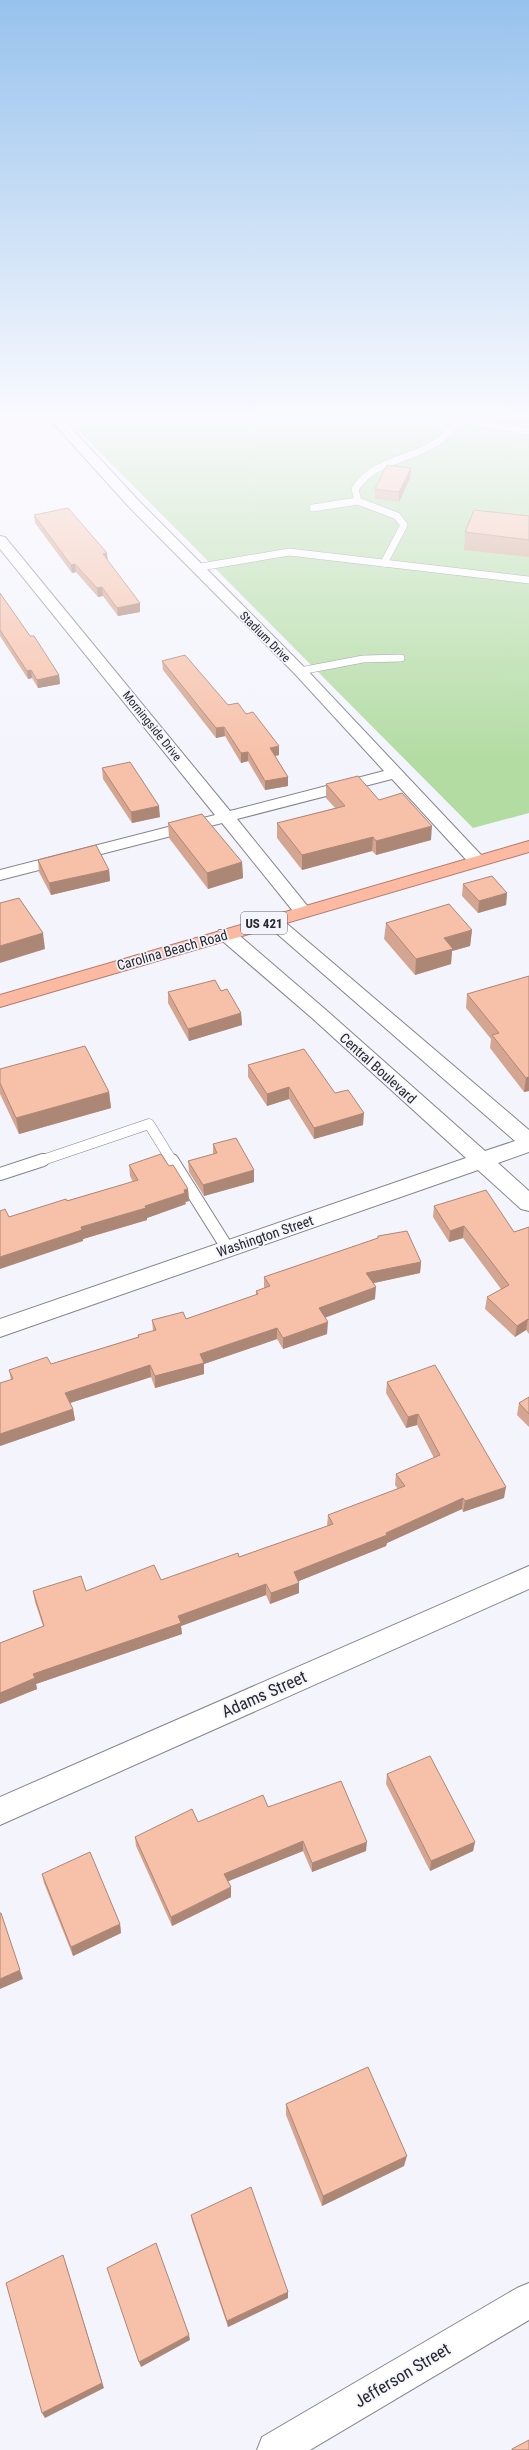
<svg xmlns="http://www.w3.org/2000/svg" width="529" height="2450" font-family="'Roboto Condensed',sans-serif">
<style>
.green{fill:#b3dca3}
.lines{fill:none;stroke-linecap:round;stroke-linejoin:round}
.service-far2-casing{stroke:#85848c;stroke-width:8}
.service-far1-casing{stroke:#85848c;stroke-width:11}
.service-casing{stroke:#85848c;stroke-width:14}
.minor-casing{stroke:#85848c;stroke-width:2}
.trunk-casing{stroke:#b27b6a;stroke-width:2}
.service-far2{stroke:#fff;stroke-width:7}
.service-far1{stroke:#fff;stroke-width:10}
.service{stroke:#fff;stroke-width:12}
.minor{fill:#fff;fill-rule:evenodd}
.trunk{fill:#fcbaa2;fill-rule:evenodd}
.wall{fill:#d4a691}
.shaded-wall{fill:#ad8776}
.building{fill:#f7c1a9;stroke:#ad8776}
.labels{text-anchor:middle;dominant-baseline:central;stroke-width:3.5;stroke-linejoin:round;paint-order:stroke}
.far-street-label{font-size:12px;fill:#29282c;stroke:#f4f4fd}
.shield{fill:#f4f4fd;stroke:#66656b;stroke-width:1}
.shield-label{font-size:13px;font-weight:bold;fill:#29282c}
.street-label{font-size:14px;fill:#29282c;stroke:#f4f4fd}
.near-street-label{font-size:17px;fill:#29282c;stroke:#f4f4fd}
</style>
<rect width="100%" height="100%" fill="#f4f4fd"/>
<!-- green -->
<path class="green" d="M 62,414 L 529,414 L 529,813 L 473,828 Z"/>
<g class="lines">
<defs>
<g id="service-far2">
<path d="M 457,419 L 529,431"/>
<path d="M 313,508 L 358,501"/>
<path d="M 384,563 L 404,525 L 397,516 L 358,501 L 355,489 C 375,458 411,461 439,441 C 449,434 454,424 460,414"/>
<path d="M 195,568 L 289,552 L 529,580"/>
<path d="M 300,671 L 363,659 L 401,658"/>
</g>
<path id="service-far1" d="M 40,1161 L 149,1124 L 172,1161"/>
<g id="service">
<path d="M 172,1160 L 228,1249"/>
<path d="M 0,1174 L 43,1160"/>
</g>
<g id="minor">
<path d="M 45,414 L 58,414 L 140,502 L 305,668 L 483,857 L 486,861 L 483,865 L 471,865 L 392,779 L 237,819 L 309,908 L 312,912 L 309,916 L 297,916 L 222,823 L 0,880 L 0,870 L 215,815 L 0,549 L 0,536 L 5,537 L 230,811 L 384,771 L 295,674 L 130,508 Z"/>
<path d="M 273,915 L 279,917 L 529,1130 L 529,1152 L 498,1163 L 529,1191 L 529,1211 L 521,1209 L 478,1170 L 0,1337 L 0,1319 L 466,1158 L 312,1018 L 219,938 L 217,934 L 219,930 L 233,930 L 326,1010 L 485,1151 L 515,1141 L 267,925 L 264,921 L 267,917 Z"/>
<path d="M 529,1566 L 529,1589 L 0,1825 L 0,1797 Z"/>
<path d="M 529,2283 L 529,2320 L 310,2450 L 257,2450 L 262,2437 L 517,2288 Z"/>
</g>
<path id="trunk" d="M 529,841 L 529,852 L 0,1007 L 0,995 Z"/>
</defs>
<!-- service-far2 casing -->
<use href="#service-far2" class="service-far2-casing"/>
<!-- service-far1 casing -->
<use href="#service-far1" class="service-far1-casing"/>
<!-- service casing -->
<use href="#service" class="service-casing"/>
<!-- minor casing -->
<use href="#minor" class="minor-casing"/>
<!-- trunk casing -->
<use href="#trunk" class="trunk-casing"/>
<!-- service-far2 -->
<use href="#service-far2" class="service-far2"/>
<!-- service-far1 -->
<use href="#service-far1" class="service-far1"/>
<!-- service -->
<use href="#service" class="service"/>
<!-- minor -->
<use href="#minor" class="minor"/>
<!-- trunk -->
<use href="#trunk" class="trunk"/>
</g>
<!-- wall -->
<g class="wall">
<path d="M 410,478 L 399,502 L 375,499 L 375,489 Z"/>
<path d="M 34,515 L 108,561 L 140,612 L 118,616 L 103,596 L 98,597 L 76,572 L 72,573 L 35,523 Z"/>
<path d="M 529,516 L 529,557 L 464,550 L 465,532 Z"/>
<path d="M 0,593 L 30,636 L 59,675 L 60,684 L 38,688 L 32,678 L 28,679 L 0,636 Z"/>
<path d="M 162,661 L 228,705 L 279,755 L 275,756 L 288,777 L 288,786 L 265,790 L 248,761 L 241,763 L 225,736 L 216,738 L 163,670 Z"/>
<path d="M 102,768 L 160,817 L 132,823 L 103,779 Z"/>
<path d="M 326,784 L 379,800 L 431,840 L 376,855 L 372,851 L 302,870 L 277,838 L 277,823 L 335,808 L 326,798 Z"/>
<path d="M 168,823 L 242,862 L 243,878 L 208,889 L 169,838 Z"/>
<path d="M 38,860 L 109,870 L 110,881 L 51,895 L 39,872 Z"/>
<path d="M 463,884 L 507,893 L 506,905 L 478,913 L 462,896 Z"/>
<path d="M 386,923 L 472,930 L 470,946 L 452,951 L 451,964 L 415,975 L 384,939 Z"/>
<path d="M 529,976 L 529,1091 L 524,1092 L 490,1048 L 491,1039 L 466,1008 L 467,994 Z"/>
<path d="M 221,991 L 241,1013 L 242,1025 L 189,1041 L 168,1003 L 168,992 Z"/>
<path d="M 248,1065 L 335,1093 L 363,1125 L 314,1139 L 289,1099 L 267,1106 L 248,1077 Z"/>
<path d="M 0,1069 L 109,1092 L 111,1108 L 19,1134 L 0,1094 Z"/>
<path d="M 213,1144 L 254,1182 L 204,1196 L 189,1172 L 188,1161 L 213,1154 Z"/>
<path d="M 129,1165 L 169,1166 L 188,1189 L 189,1201 L 185,1202 L 186,1204 L 147,1218 L 147,1220 L 83,1239 L 83,1241 L 9,1217 L 133,1182 L 130,1176 Z"/>
<path d="M 434,1206 L 514,1232 L 529,1227 L 529,1334 L 526,1330 L 515,1337 L 485,1309 L 487,1297 L 501,1289 L 463,1238 L 449,1242 L 433,1217 Z"/>
<path d="M 378,1236 L 421,1262 L 420,1273 L 373,1283 L 375,1299 L 325,1317 L 327,1334 L 283,1349 L 277,1339 L 204,1364 L 204,1374 L 155,1388 L 151,1377 L 70,1403 L 73,1409 L 75,1420 L 0,1446 L 0,1383 L 11,1380 L 9,1370 L 51,1364 L 138,1337 L 138,1335 L 153,1331 L 152,1320 L 186,1319 L 256,1295 L 256,1291 L 264,1288 L 264,1277 L 378,1238 Z"/>
<path d="M 387,1382 L 504,1498 L 463,1512 L 462,1509 L 387,1543 L 386,1546 L 299,1581 L 299,1593 L 270,1604 L 266,1595 L 181,1626 L 182,1634 L 36,1684 L 37,1689 L 0,1704 L 0,1643 L 43,1626 L 35,1602 L 33,1591 L 86,1591 L 161,1580 L 239,1557 L 327,1526 L 328,1515 L 398,1489 L 395,1485 L 396,1474 L 434,1458 L 417,1425 L 406,1428 L 386,1393 Z"/>
<path d="M 529,1397 L 529,1427 L 517,1415 L 519,1403 Z"/>
<path d="M 387,1774 L 475,1842 L 473,1851 L 430,1871 L 386,1784 Z"/>
<path d="M 268,1807 L 366,1851 L 312,1872 L 303,1851 L 228,1881 L 231,1887 L 231,1897 L 172,1926 L 136,1846 L 135,1837 L 198,1822 Z"/>
<path d="M 42,1874 L 120,1924 L 121,1933 L 73,1956 L 44,1883 Z"/>
<path d="M 286,2104 L 404,2166 L 322,2206 L 286,2115 Z"/>
<path d="M 191,2215 L 288,2292 L 288,2298 L 228,2327 L 192,2221 Z"/>
</g>
<!-- shaded-wall -->
<g class="shaded-wall">
<path d="M 411,468 L 410,478 L 399,502 L 399,492 Z"/>
<path d="M 107,553 L 108,562 L 103,554 Z"/>
<path d="M 75,564 L 76,572 L 72,573 L 71,565 Z"/>
<path d="M 102,587 L 103,596 L 98,597 L 97,588 Z"/>
<path d="M 140,603 L 140,612 L 118,616 L 117,608 Z"/>
<path d="M 31,670 L 32,678 L 28,679 L 27,671 Z"/>
<path d="M 59,675 L 60,684 L 38,688 L 37,680 Z"/>
<path d="M 224,727 L 225,736 L 216,738 L 216,728 Z"/>
<path d="M 279,746 L 279,755 L 270,757 L 270,748 Z"/>
<path d="M 248,752 L 248,761 L 241,763 L 241,753 Z"/>
<path d="M 288,777 L 288,786 L 265,790 L 265,781 Z"/>
<path d="M 159,806 L 160,817 L 132,823 L 131,812 Z"/>
<path d="M 432,826 L 431,840 L 376,855 L 376,841 Z"/>
<path d="M 373,837 L 372,851 L 302,870 L 302,855 Z"/>
<path d="M 242,862 L 243,878 L 208,889 L 207,873 Z"/>
<path d="M 109,870 L 110,881 L 51,895 L 49,883 Z"/>
<path d="M 507,893 L 506,905 L 478,913 L 479,901 Z"/>
<path d="M 472,930 L 470,946 L 452,951 L 451,964 L 415,975 L 416,959 L 444,938 Z"/>
<path d="M 43,933 L 45,949 L 0,963 L 0,946 Z"/>
<path d="M 241,1013 L 242,1025 L 189,1041 L 188,1029 Z"/>
<path d="M 529,1077 L 529,1091 L 524,1092 L 526,1078 Z"/>
<path d="M 289,1087 L 289,1099 L 267,1106 L 267,1094 Z"/>
<path d="M 109,1092 L 111,1108 L 19,1134 L 16,1118 Z"/>
<path d="M 364,1113 L 363,1125 L 314,1139 L 314,1128 Z"/>
<path d="M 254,1170 L 254,1182 L 204,1196 L 203,1185 Z"/>
<path d="M 188,1189 L 189,1201 L 185,1202 L 186,1204 L 147,1218 L 147,1220 L 83,1239 L 83,1241 L 0,1269 L 0,1257 L 81,1227 L 145,1206 Z"/>
<path d="M 464,1226 L 463,1238 L 449,1242 L 450,1231 Z"/>
<path d="M 421,1262 L 420,1273 L 365,1285 L 366,1273 Z"/>
<path d="M 376,1287 L 375,1299 L 319,1320 L 319,1308 Z"/>
<path d="M 528,1319 L 526,1330 L 515,1337 L 517,1326 Z"/>
<path d="M 328,1322 L 327,1334 L 283,1349 L 283,1338 Z"/>
<path d="M 277,1328 L 277,1339 L 204,1364 L 204,1374 L 155,1388 L 155,1376 L 200,1354 Z"/>
<path d="M 150,1365 L 151,1377 L 67,1404 L 65,1393 Z"/>
<path d="M 73,1409 L 75,1420 L 0,1446 L 0,1434 Z"/>
<path d="M 418,1414 L 417,1425 L 406,1428 L 408,1417 Z"/>
<path d="M 506,1487 L 504,1498 L 463,1512 L 465,1501 Z"/>
<path d="M 463,1498 L 462,1509 L 387,1543 L 386,1546 L 294,1583 L 294,1572 L 386,1533 Z"/>
<path d="M 299,1583 L 299,1593 L 270,1604 L 271,1593 Z"/>
<path d="M 266,1584 L 266,1595 L 181,1626 L 182,1634 L 36,1684 L 37,1689 L 0,1704 L 0,1693 L 33,1674 L 178,1616 Z"/>
<path d="M 303,1841 L 303,1851 L 224,1883 L 224,1874 Z"/>
<path d="M 367,1842 L 366,1851 L 312,1872 L 312,1863 Z"/>
<path d="M 475,1842 L 473,1851 L 430,1871 L 431,1861 Z"/>
<path d="M 231,1887 L 231,1897 L 172,1926 L 171,1917 Z"/>
<path d="M 120,1924 L 121,1933 L 73,1956 L 71,1947 Z"/>
<path d="M 20,1970 L 23,1979 L 0,1989 L 0,1979 Z"/>
<path d="M 407,2156 L 404,2166 L 322,2206 L 323,2196 Z"/>
<path d="M 63,2255 L 104,2388 L 45,2418 L 42,2413 Z"/>
<path d="M 288,2292 L 288,2298 L 228,2327 L 227,2321 Z"/>
<path d="M 189,2335 L 190,2340 L 141,2367 L 139,2362 Z"/>
</g>
<!-- building -->
<g class="building">
<path d="M 387,465 L 411,468 L 399,492 L 375,489 Z"/>
<path d="M 68,508 L 107,553 L 103,554 L 140,603 L 117,608 L 102,587 L 97,588 L 75,564 L 71,565 L 34,515 Z"/>
<path d="M 474,510 L 529,516 L 529,540 L 465,532 Z"/>
<path d="M 0,593 L 30,636 L 34,636 L 59,675 L 37,680 L 31,670 L 27,671 L 0,630 Z"/>
<path d="M 185,655 L 228,705 L 238,703 L 246,714 L 253,712 L 279,746 L 270,748 L 288,777 L 265,781 L 248,752 L 241,753 L 224,727 L 216,728 L 162,661 Z"/>
<path d="M 130,762 L 159,806 L 131,812 L 102,768 Z"/>
<path d="M 358,776 L 379,800 L 402,793 L 432,826 L 376,841 L 373,837 L 302,855 L 277,823 L 345,806 L 326,784 Z"/>
<path d="M 202,814 L 242,862 L 207,873 L 168,823 Z"/>
<path d="M 96,845 L 109,870 L 49,883 L 38,860 Z"/>
<path d="M 492,876 L 507,893 L 479,901 L 463,884 Z"/>
<path d="M 19,898 L 43,933 L 0,946 L 0,903 Z"/>
<path d="M 449,904 L 472,930 L 444,938 L 453,949 L 416,959 L 386,923 Z"/>
<path d="M 529,976 L 529,1077 L 526,1078 L 492,1035 L 499,1033 L 467,994 Z"/>
<path d="M 215,980 L 221,991 L 227,989 L 241,1013 L 188,1029 L 168,992 Z"/>
<path d="M 85,1046 L 109,1092 L 16,1118 L 0,1083 L 0,1069 Z"/>
<path d="M 304,1049 L 335,1093 L 348,1090 L 364,1113 L 314,1128 L 289,1087 L 267,1094 L 248,1065 Z"/>
<path d="M 236,1138 L 254,1170 L 203,1185 L 188,1161 L 217,1153 L 213,1144 Z"/>
<path d="M 161,1154 L 169,1166 L 173,1165 L 188,1189 L 184,1190 L 185,1193 L 145,1206 L 146,1208 L 81,1227 L 82,1230 L 0,1257 L 0,1211 L 5,1209 L 9,1217 L 66,1199 L 67,1201 L 138,1180 L 129,1165 Z"/>
<path d="M 486,1190 L 514,1232 L 529,1227 L 529,1320 L 528,1319 L 517,1326 L 487,1297 L 509,1285 L 464,1226 L 450,1231 L 434,1206 Z"/>
<path d="M 407,1231 L 421,1262 L 366,1273 L 376,1287 L 319,1308 L 328,1322 L 283,1338 L 277,1328 L 200,1354 L 204,1363 L 155,1376 L 150,1365 L 65,1393 L 73,1409 L 0,1434 L 0,1383 L 13,1379 L 9,1370 L 47,1357 L 51,1364 L 139,1337 L 138,1335 L 156,1330 L 152,1320 L 183,1312 L 186,1319 L 258,1294 L 256,1291 L 270,1286 L 264,1277 L 378,1238 L 378,1236 Z"/>
<path d="M 435,1365 L 506,1487 L 465,1501 L 463,1498 L 386,1533 L 387,1535 L 294,1572 L 299,1583 L 271,1593 L 266,1584 L 178,1616 L 181,1623 L 33,1674 L 35,1678 L 0,1693 L 0,1643 L 44,1626 L 33,1591 L 81,1576 L 86,1591 L 154,1565 L 161,1580 L 238,1553 L 239,1557 L 333,1524 L 328,1515 L 405,1486 L 396,1474 L 440,1455 L 418,1414 L 408,1417 L 387,1382 Z"/>
<path d="M 529,1397 L 529,1414 L 519,1403 Z"/>
<path d="M 430,1756 L 475,1842 L 431,1861 L 387,1774 Z"/>
<path d="M 341,1781 L 367,1842 L 312,1863 L 303,1841 L 224,1874 L 231,1887 L 171,1917 L 135,1837 L 192,1809 L 198,1822 L 263,1795 L 268,1807 Z"/>
<path d="M 90,1852 L 120,1924 L 71,1947 L 42,1874 Z"/>
<path d="M 0,1913 L 1,1913 L 20,1970 L 0,1979 Z"/>
<path d="M 368,2067 L 407,2156 L 323,2196 L 286,2104 Z"/>
<path d="M 251,2187 L 288,2292 L 227,2321 L 191,2215 Z"/>
<path d="M 156,2243 L 189,2335 L 139,2362 L 107,2268 Z"/>
<path d="M 63,2255 L 102,2383 L 42,2413 L 6,2283 Z"/>
<path d="M 529,2440 L 529,2450 L 512,2450 L 512,2449 Z"/>
</g>
<!-- sky -->
<linearGradient id="sky" x2="0" y2="1"><stop stop-color="#97c2ed"/><stop offset="0.55" stop-color="#fafafe"/><stop offset="1" stop-color="#fafafe" stop-opacity="0"/></linearGradient>
<rect width="529" height="757" fill="url(#sky)"/>
<g class="labels">
<!-- far-street labels -->
<g class="far-street-label">
<text transform="translate(265 637) rotate(45)">Stadium Drive</text>
<text transform="translate(152 726) rotate(51)">Morningside Drive</text>
</g>
<!-- shield labels -->
<rect class="shield" x="241" y="912" width="46" height="22" rx="3"/>
<g class="shield-label">
<text x="264" y="923">US 421</text>
</g>
<!-- street labels -->
<g class="street-label">
<text transform="translate(172 950) rotate(-16)">Carolina Beach Road</text>
<text transform="translate(378 1068) rotate(42)">Central Boulevard</text>
<text transform="translate(265 1236) rotate(-19)">Washington Street</text>
</g>
<!-- near-street labels -->
<g class="near-street-label">
<text transform="translate(264 1694) rotate(-24)">Adams Street</text>
<text transform="translate(402 2375) rotate(-31)">Jefferson Street</text>
</g>
</g>
</svg>
